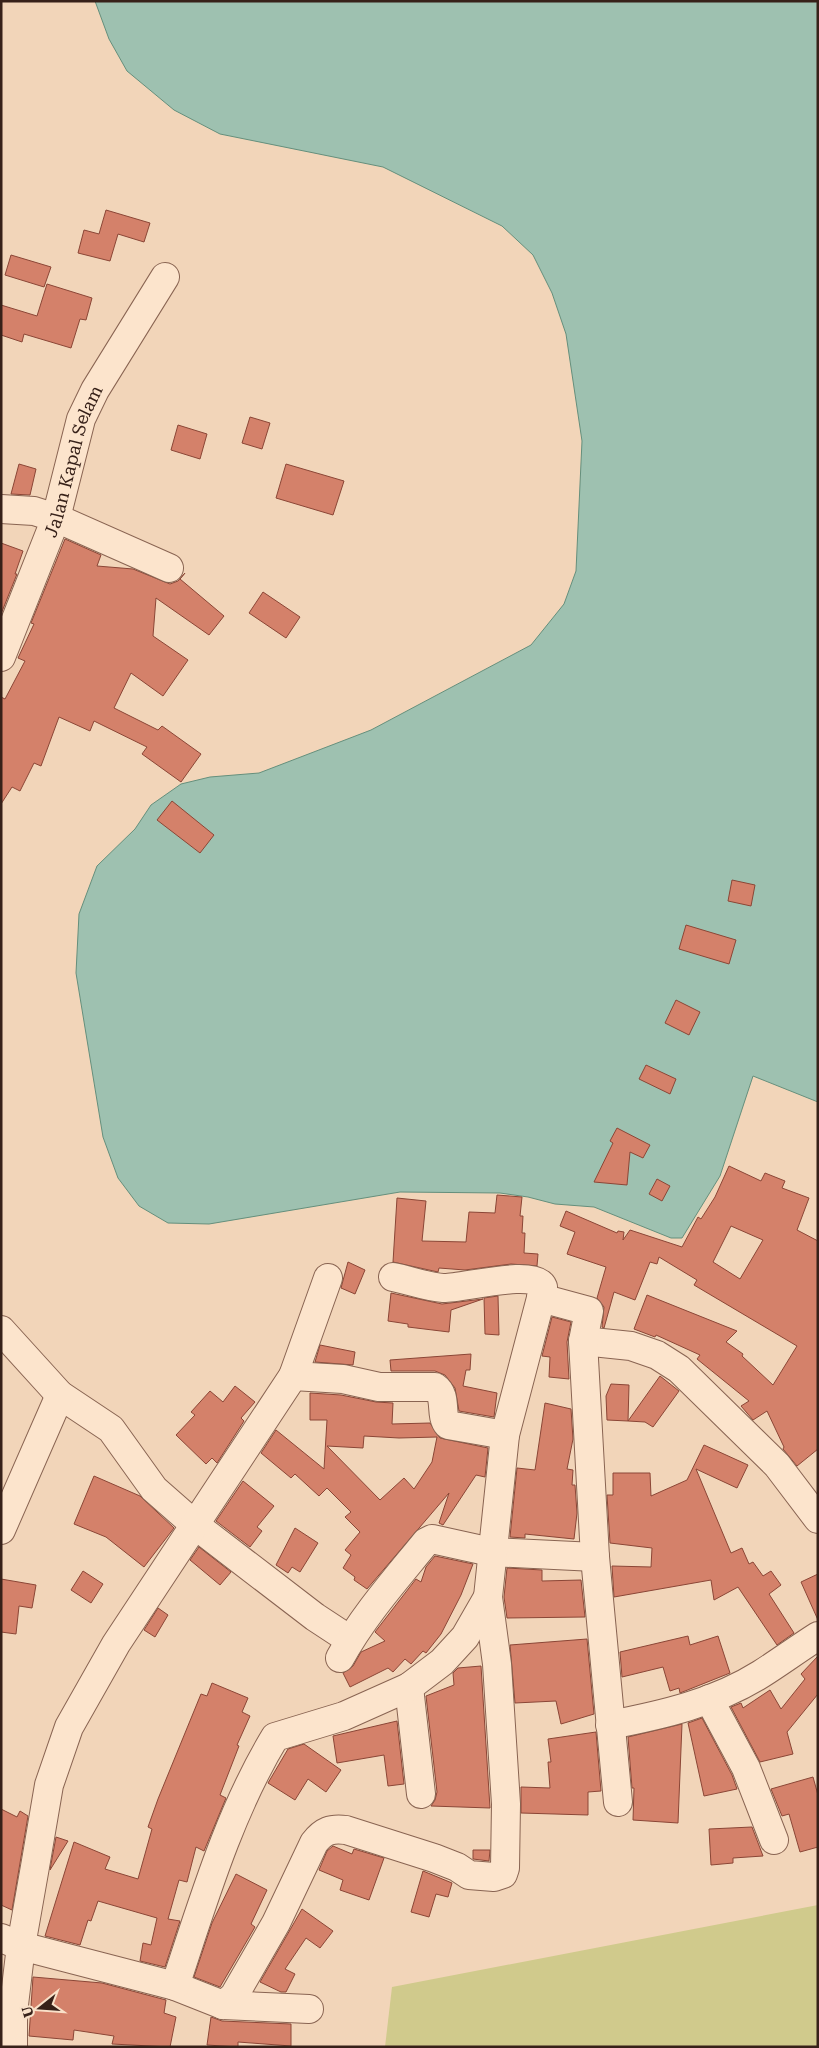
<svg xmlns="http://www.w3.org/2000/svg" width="819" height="2048" font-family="'Roboto Serif',serif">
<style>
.green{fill:#d0ca8c}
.water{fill:#9ec1b0;stroke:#658f7c}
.building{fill:#d4816a;stroke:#8b4636;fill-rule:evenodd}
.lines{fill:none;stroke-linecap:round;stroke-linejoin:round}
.minor-casing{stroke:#896452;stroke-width:30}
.minor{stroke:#fce4cc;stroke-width:28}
.labels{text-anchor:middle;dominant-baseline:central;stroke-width:4;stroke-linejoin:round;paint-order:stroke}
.street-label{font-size:18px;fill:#372119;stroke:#f9e1c9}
</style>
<rect width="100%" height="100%" fill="#f2d5b9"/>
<!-- green -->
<path class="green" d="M 818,1905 L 818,2047 L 385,2047 L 392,1987 Z"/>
<!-- water -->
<path class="water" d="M 95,1 L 818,1 L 818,1102 L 753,1076 L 720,1176 L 682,1238 L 671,1238 L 594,1207 L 555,1204 L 528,1197 L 500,1193 L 400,1192 L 209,1224 L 168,1223 L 139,1206 L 118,1178 L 103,1137 L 76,973 L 79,914 L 97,866 L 135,829 L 151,805 L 181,784 L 210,777 L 259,773 L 371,730 L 531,645 L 564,604 L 576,571 L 582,441 L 566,334 L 552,293 L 533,255 L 502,226 L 383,167 L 220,134 L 174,110 L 127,71 L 109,39 Z"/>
<!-- building -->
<g class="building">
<path d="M 106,210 L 150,223 L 144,242 L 118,234 L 110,261 L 78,253 L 84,230 L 99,234 Z"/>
<path d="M 11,255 L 51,267 L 44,287 L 5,275 Z"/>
<path d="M 47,284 L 92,298 L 86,320 L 80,319 L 71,348 L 24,334 L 22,342 L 1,335 L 1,305 L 37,316 Z"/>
<path d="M 250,417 L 270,423 L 262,449 L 242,443 Z"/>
<path d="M 178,425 L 207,434 L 200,459 L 171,450 Z"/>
<path d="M 19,464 L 36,469 L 30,495 L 11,494 Z"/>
<path d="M 286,464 L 344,481 L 333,515 L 276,498 Z"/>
<path d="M 65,539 L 101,555 L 97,566 L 133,569 L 170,584 L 178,581 L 185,573 L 180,579 L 224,616 L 209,635 L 156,598 L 153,636 L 188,660 L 163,696 L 131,673 L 114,708 L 158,730 L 162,726 L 201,754 L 181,782 L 142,754 L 147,747 L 94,721 L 90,731 L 59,717 L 41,766 L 34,763 L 20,791 L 12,787 L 1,804 L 1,697 L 5,699 L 25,661 L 18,658 L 34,624 L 31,623 Z"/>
<path d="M 1,543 L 23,551 L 15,574 L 17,574 L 1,614 Z"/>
<path d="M 263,592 L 300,617 L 286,638 L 249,613 Z"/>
<path d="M 172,801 L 214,835 L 200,853 L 157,820 Z"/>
<path d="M 732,880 L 755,885 L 751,906 L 728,901 Z"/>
<path d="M 686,925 L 736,940 L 729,964 L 679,949 Z"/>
<path d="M 676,1000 L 700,1012 L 689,1035 L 665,1023 Z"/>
<path d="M 646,1065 L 676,1079 L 670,1094 L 639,1079 Z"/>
<path d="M 617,1128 L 650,1145 L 643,1158 L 630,1152 L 627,1185 L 594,1182 L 613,1143 L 610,1141 Z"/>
<path d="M 729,1166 L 761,1181 L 765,1173 L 785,1181 L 782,1188 L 809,1198 L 797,1230 L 818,1241 L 818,1449 L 797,1466 L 783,1449 L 784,1447 L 767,1411 L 753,1420 L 741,1406 L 749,1401 L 697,1359 L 700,1355 L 656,1335 L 655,1337 L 634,1329 L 647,1295 L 737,1331 L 726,1342 L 743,1354 L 742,1356 L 773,1385 L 797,1346 L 694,1285 L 697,1280 L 659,1257 L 657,1264 L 650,1262 L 635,1300 L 614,1292 L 604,1328 L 602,1327 L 604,1307 L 597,1298 L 606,1267 L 567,1254 L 575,1232 L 560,1226 L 566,1211 L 617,1233 L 618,1231 L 624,1232 L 623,1240 L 630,1230 L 682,1247 L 698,1217 L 701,1219 L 715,1197 ZM 731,1226 L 763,1240 L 740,1279 L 713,1262 Z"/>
<path d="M 657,1179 L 670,1186 L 662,1201 L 649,1194 Z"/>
<path d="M 497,1195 L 522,1197 L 520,1216 L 523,1216 L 522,1233 L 525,1233 L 524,1253 L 538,1254 L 537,1266 L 511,1264 L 465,1270 L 439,1268 L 438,1272 L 393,1262 L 397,1198 L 426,1201 L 422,1241 L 466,1242 L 469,1212 L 495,1213 Z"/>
<path d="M 348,1262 L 365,1270 L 355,1294 L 341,1288 Z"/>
<path d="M 391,1293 L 442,1304 L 483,1299 L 451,1310 L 449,1332 L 408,1327 L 408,1324 L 388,1321 Z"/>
<path d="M 498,1296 L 499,1335 L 485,1334 L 484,1298 Z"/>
<path d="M 552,1317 L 571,1322 L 567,1342 L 569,1379 L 549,1377 L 550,1357 L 542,1356 Z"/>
<path d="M 320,1345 L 355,1352 L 353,1365 L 315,1362 Z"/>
<path d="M 471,1354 L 470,1370 L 466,1370 L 463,1386 L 497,1393 L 494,1417 L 459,1411 L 455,1388 L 445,1375 L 435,1371 L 391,1371 L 390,1360 Z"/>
<path d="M 660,1376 L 679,1391 L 653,1427 L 645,1422 L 628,1421 Z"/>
<path d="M 611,1384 L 629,1385 L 628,1421 L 607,1420 L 606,1396 Z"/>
<path d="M 235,1386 L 255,1402 L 241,1418 L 244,1421 L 217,1463 L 212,1458 L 206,1464 L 176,1435 L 195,1415 L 191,1412 L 210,1391 L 223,1402 Z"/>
<path d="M 310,1393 L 341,1395 L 376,1402 L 393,1403 L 392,1424 L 430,1423 L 440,1438 L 488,1448 L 485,1477 L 476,1475 L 443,1525 L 439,1523 L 449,1493 L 367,1589 L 354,1580 L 355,1577 L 343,1568 L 351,1555 L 345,1550 L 360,1532 L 345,1517 L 351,1512 L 327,1488 L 319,1496 L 295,1474 L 291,1478 L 261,1453 L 276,1430 L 324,1469 L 327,1420 L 310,1420 ZM 364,1436 L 399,1438 L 437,1437 L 432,1462 L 414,1489 L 404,1478 L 380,1500 L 327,1446 L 363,1448 Z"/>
<path d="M 545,1403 L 571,1409 L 573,1439 L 567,1469 L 573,1470 L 572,1485 L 575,1485 L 577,1513 L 574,1539 L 525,1534 L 525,1538 L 510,1537 L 517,1468 L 535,1470 Z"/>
<path d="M 704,1445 L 748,1465 L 737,1488 L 696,1469 L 731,1553 L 742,1548 L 749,1564 L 753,1562 L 763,1576 L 771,1571 L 781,1585 L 769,1594 L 794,1633 L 777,1645 L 738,1587 L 714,1600 L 711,1580 L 614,1597 L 612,1566 L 651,1567 L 652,1548 L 610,1543 L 607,1495 L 613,1495 L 613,1473 L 650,1473 L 651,1496 L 687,1480 Z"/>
<path d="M 94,1476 L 140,1496 L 174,1528 L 144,1567 L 106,1537 L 74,1524 Z"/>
<path d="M 243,1481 L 274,1506 L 257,1527 L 262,1531 L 250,1547 L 216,1521 Z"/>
<path d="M 295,1528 L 318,1543 L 300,1572 L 292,1567 L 288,1573 L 276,1565 Z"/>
<path d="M 199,1547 L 231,1572 L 220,1585 L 190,1560 Z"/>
<path d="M 435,1556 L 473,1564 L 461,1595 L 441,1634 L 426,1653 L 423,1651 L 411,1664 L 405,1659 L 393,1672 L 388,1668 L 350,1687 L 343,1673 L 353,1666 L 361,1652 L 385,1641 L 375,1632 L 416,1579 L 421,1582 L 426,1567 Z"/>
<path d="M 507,1568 L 542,1570 L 542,1581 L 581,1580 L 585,1617 L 507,1618 L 504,1597 Z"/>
<path d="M 83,1571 L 103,1584 L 91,1603 L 71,1590 Z"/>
<path d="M 818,1574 L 818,1620 L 801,1582 Z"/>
<path d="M 1,1579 L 36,1585 L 32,1608 L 19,1606 L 16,1634 L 1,1632 Z"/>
<path d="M 158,1608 L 168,1615 L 155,1637 L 144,1630 Z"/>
<path d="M 688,1636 L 690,1645 L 718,1636 L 730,1673 L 680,1693 L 679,1688 L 670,1691 L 663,1667 L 622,1677 L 620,1652 Z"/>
<path d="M 587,1639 L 594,1714 L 561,1724 L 556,1701 L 515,1703 L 510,1645 Z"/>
<path d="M 818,1656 L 818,1694 L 787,1732 L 793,1754 L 760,1762 L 731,1707 L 741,1703 L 743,1708 L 770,1690 L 781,1709 L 805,1679 L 801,1674 Z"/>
<path d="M 481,1666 L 490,1808 L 431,1806 L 435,1800 L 437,1792 L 426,1696 L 454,1685 L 453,1673 L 458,1668 Z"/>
<path d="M 212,1683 L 248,1698 L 242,1712 L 250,1716 L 237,1745 L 239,1746 L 220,1795 L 226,1798 L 204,1851 L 196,1847 L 187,1882 L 179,1880 L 168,1919 L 180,1921 L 165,1967 L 140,1961 L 143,1943 L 151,1945 L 157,1918 L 98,1901 L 91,1921 L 88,1920 L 80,1945 L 45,1936 L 74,1842 L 110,1857 L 105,1869 L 138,1879 L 152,1829 L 148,1827 L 158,1799 L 201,1694 L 207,1696 Z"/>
<path d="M 702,1718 L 732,1775 L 737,1789 L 704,1796 L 688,1723 Z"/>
<path d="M 397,1721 L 404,1784 L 388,1786 L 384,1755 L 337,1763 L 333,1736 Z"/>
<path d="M 682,1724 L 678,1823 L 633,1820 L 634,1788 L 632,1788 L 628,1737 Z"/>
<path d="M 596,1732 L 601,1791 L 588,1792 L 588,1815 L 521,1813 L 521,1787 L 550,1788 L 548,1762 L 551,1762 L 548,1739 Z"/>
<path d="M 304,1744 L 341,1770 L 326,1792 L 308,1779 L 295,1800 L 268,1783 L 288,1749 Z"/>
<path d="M 813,1777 L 818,1795 L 818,1847 L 800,1852 L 789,1814 L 782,1816 L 771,1789 Z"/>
<path d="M 1,1809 L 17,1817 L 20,1811 L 28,1816 L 12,1910 L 1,1905 Z"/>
<path d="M 752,1827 L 763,1856 L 733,1858 L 733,1863 L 711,1865 L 709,1829 Z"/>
<path d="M 56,1837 L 68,1841 L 50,1870 L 51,1864 Z"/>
<path d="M 333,1846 L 352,1854 L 354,1849 L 384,1858 L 369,1900 L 340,1890 L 343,1880 L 319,1870 L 327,1851 Z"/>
<path d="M 473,1850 L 490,1850 L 489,1861 L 473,1859 Z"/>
<path d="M 423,1871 L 452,1883 L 448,1897 L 436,1894 L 429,1917 L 411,1912 Z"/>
<path d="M 236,1874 L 267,1890 L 251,1924 L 255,1927 L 220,1987 L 194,1977 L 212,1923 Z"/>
<path d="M 302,1909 L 333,1931 L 320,1948 L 306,1938 L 285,1969 L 295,1974 L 286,1992 L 281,1992 L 260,1982 Z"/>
<path d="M 33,1977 L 102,1983 L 166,2000 L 164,2013 L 176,2017 L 170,2047 L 112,2044 L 114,2036 L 74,2030 L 73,2040 L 29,2036 Z"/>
<path d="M 211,2017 L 222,2021 L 291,2024 L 291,2046 L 238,2042 L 238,2047 L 207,2045 Z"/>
</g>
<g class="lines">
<defs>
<g id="minor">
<path d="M 1,509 L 34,511 L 56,518 L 169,568"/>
<path id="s1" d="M 1,657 L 56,518 L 81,419 L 95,390 L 165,277"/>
<path d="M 393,1277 C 409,1280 427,1287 443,1288 C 460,1289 536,1268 543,1287 L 541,1298"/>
<path d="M 1,1330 L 60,1395 L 111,1429 L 154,1489 L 195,1525 L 315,1617 L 350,1640"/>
<path d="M 583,1341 L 631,1346 L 657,1355 L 679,1369 L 777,1465 L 818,1519"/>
<path d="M 293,1376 L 343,1379 L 379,1387 L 435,1387 C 448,1396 439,1415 448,1425 L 505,1435"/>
<path d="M 1,1530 L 60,1395"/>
<path d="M 340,1658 C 363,1616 396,1579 426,1542 L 432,1539 L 491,1552 L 595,1557"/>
<path d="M 409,1687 L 421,1794"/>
<path d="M 709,1699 L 746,1768 L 774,1840"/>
<path d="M 610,1725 C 662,1715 715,1703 761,1674 C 780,1662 799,1648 818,1636"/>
<path d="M 1,1938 L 21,1946 L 175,1986 L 223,2005 L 234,1996 L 276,1923 L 314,1843 C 323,1831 331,1828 346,1830 L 434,1858 L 457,1867 L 469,1875 L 494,1877 L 503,1874 L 505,1868 L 506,1804 L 497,1664 L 488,1597 L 505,1435 L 541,1298 L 589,1311 L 583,1341 L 595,1557 L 618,1802"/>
<path d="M 175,1986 C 203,1902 229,1813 275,1737 L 344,1716 L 409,1687 L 442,1662 L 465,1637 L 488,1597"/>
<path d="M 223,2005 L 309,2009"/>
<path d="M 13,2047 L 13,2013 L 21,1946 L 36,1861 L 49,1785 L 69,1727 L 116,1644 L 293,1376 L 328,1278"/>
</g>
</defs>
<!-- minor casing -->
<use href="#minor" class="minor-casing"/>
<!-- minor -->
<use href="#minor" class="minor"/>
</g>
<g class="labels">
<!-- street labels -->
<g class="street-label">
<text stroke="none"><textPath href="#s1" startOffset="209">Jalan Kapal Selam</textPath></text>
</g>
</g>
<!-- border -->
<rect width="819" height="2048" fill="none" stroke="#372119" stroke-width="5"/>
<!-- north arrow -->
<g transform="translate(40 2008) rotate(253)" stroke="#f9e1c9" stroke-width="4" paint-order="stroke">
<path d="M0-4L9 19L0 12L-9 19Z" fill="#372119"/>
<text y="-8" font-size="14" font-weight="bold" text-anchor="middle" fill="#372119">U</text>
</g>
</svg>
